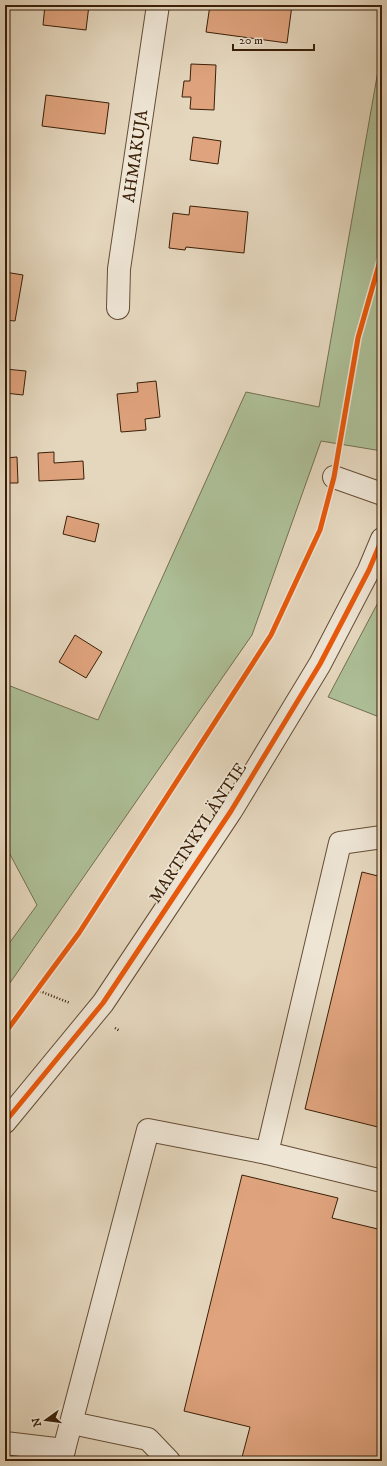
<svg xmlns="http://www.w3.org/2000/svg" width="387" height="1466" font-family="'IM FELL DW Pica',serif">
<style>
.green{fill:#adbf97;stroke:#746f4f}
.building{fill:#dfa37d;stroke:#3a1f07}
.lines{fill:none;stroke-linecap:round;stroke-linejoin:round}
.minor-casing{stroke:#654d35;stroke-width:24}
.path{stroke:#3a1f07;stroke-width:2.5;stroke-dasharray:1 2;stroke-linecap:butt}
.minor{stroke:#eee5d5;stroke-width:22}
.cycleway-casing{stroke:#eee5d5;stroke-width:8}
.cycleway{stroke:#e8590c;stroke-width:5}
.labels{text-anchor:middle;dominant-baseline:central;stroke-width:3.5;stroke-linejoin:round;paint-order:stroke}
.street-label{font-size:17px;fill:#3a1f07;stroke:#eee5d5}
</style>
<rect width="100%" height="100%" fill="#e5d7be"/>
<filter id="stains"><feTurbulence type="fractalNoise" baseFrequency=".005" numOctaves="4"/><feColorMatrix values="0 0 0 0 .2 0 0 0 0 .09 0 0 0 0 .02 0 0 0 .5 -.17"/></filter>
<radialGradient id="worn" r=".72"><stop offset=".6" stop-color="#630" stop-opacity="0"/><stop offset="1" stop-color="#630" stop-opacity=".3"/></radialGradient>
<!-- green -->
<g class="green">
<path d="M 382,48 L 382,451 L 321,441 L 252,635 L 5,990 L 5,949 L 37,905 L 5,845 L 5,684 L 98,720 L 246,392 L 319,407 Z"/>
<path d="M 382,595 L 382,718 L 328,697 Z"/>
</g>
<!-- building -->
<g class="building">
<path d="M 45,5 L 89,5 L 86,30 L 43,25 Z"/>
<path d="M 210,5 L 233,5 L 248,7 L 248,5 L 292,5 L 287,43 L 206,32 Z"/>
<path d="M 191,64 L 216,65 L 214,110 L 190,109 L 191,97 L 182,97 L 184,81 L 190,81 Z"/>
<path d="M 46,95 L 109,103 L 105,134 L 42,126 Z"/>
<path d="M 193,137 L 221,141 L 218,164 L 190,160 Z"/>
<path d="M 190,206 L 248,212 L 244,253 L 186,247 L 185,250 L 169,248 L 173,213 L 189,215 Z"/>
<path d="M 5,272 L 23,275 L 15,321 L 5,320 Z"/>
<path d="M 5,369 L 26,371 L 23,395 L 5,393 Z"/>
<path d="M 156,381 L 160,417 L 145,419 L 146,430 L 121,432 L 117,394 L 138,392 L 137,383 Z"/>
<path d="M 54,452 L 54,463 L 83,461 L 84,479 L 39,481 L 38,453 Z"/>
<path d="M 17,457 L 18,483 L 5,483 L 5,458 Z"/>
<path d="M 67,516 L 99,524 L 95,542 L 63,534 Z"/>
<path d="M 75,635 L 102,652 L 86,678 L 59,662 Z"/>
<path d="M 362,872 L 382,877 L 382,1128 L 305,1109 Z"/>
<path d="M 242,1175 L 338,1198 L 332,1218 L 382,1230 L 382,1446 L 378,1461 L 241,1461 L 250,1427 L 184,1411 Z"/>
</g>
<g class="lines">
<defs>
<g id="minor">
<path id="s1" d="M 118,308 L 119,269 L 158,5"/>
<path d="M 334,477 L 382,494"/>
<path d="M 5,1122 L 103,1003 L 231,811 L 320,664 L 369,570 L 382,539"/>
<path d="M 267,1153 L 382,1181"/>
<path d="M 72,1423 L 148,1439 L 169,1461"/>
<path d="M 5,1443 L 64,1450"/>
<path d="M 61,1461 L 148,1130 L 267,1153 L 340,843 L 382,837"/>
</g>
</defs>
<!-- minor casing -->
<use href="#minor" class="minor-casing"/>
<!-- path -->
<g class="path">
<path d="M 37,990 L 70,1003"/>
<path d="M 115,1028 L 120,1031"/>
</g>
<!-- minor -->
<use href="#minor" class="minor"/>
<defs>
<g id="cycleway">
<path d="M 5,1033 L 79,933 L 271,635 L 320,530 L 334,477 L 358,338 L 382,254"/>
<path d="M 5,1122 L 103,1003 L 231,811 L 320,664 L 369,570 L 382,539"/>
</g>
</defs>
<!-- cycleway casing -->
<use href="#cycleway" class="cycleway-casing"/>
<!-- cycleway -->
<use href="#cycleway" class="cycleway"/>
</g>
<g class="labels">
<!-- street labels -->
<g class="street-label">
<text stroke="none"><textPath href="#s1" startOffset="153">AHMAKUJA</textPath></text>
<text transform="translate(198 833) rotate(-57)">MARTINKYLÄNTIE</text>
</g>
</g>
<!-- margin -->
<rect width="387" height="1466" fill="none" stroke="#e5d7be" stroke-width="20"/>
<rect x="6" y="6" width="375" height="1454" fill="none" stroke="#3a1f07" stroke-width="2"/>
<rect x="10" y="10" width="367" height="1446" fill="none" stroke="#3a1f07"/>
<!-- north arrow -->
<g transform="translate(46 1420) rotate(256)" stroke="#eee5d5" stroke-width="3" paint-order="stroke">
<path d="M0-3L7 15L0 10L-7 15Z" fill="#3a1f07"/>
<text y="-6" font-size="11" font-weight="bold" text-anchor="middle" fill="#3a1f07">N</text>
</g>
<!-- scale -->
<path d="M233 44v6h81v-6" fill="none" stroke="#3a1f07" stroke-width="2"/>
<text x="239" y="44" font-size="12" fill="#3a1f07" stroke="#eee5d5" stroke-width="3" paint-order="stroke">20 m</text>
<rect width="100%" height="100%" filter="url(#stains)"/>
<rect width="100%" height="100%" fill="url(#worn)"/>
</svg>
